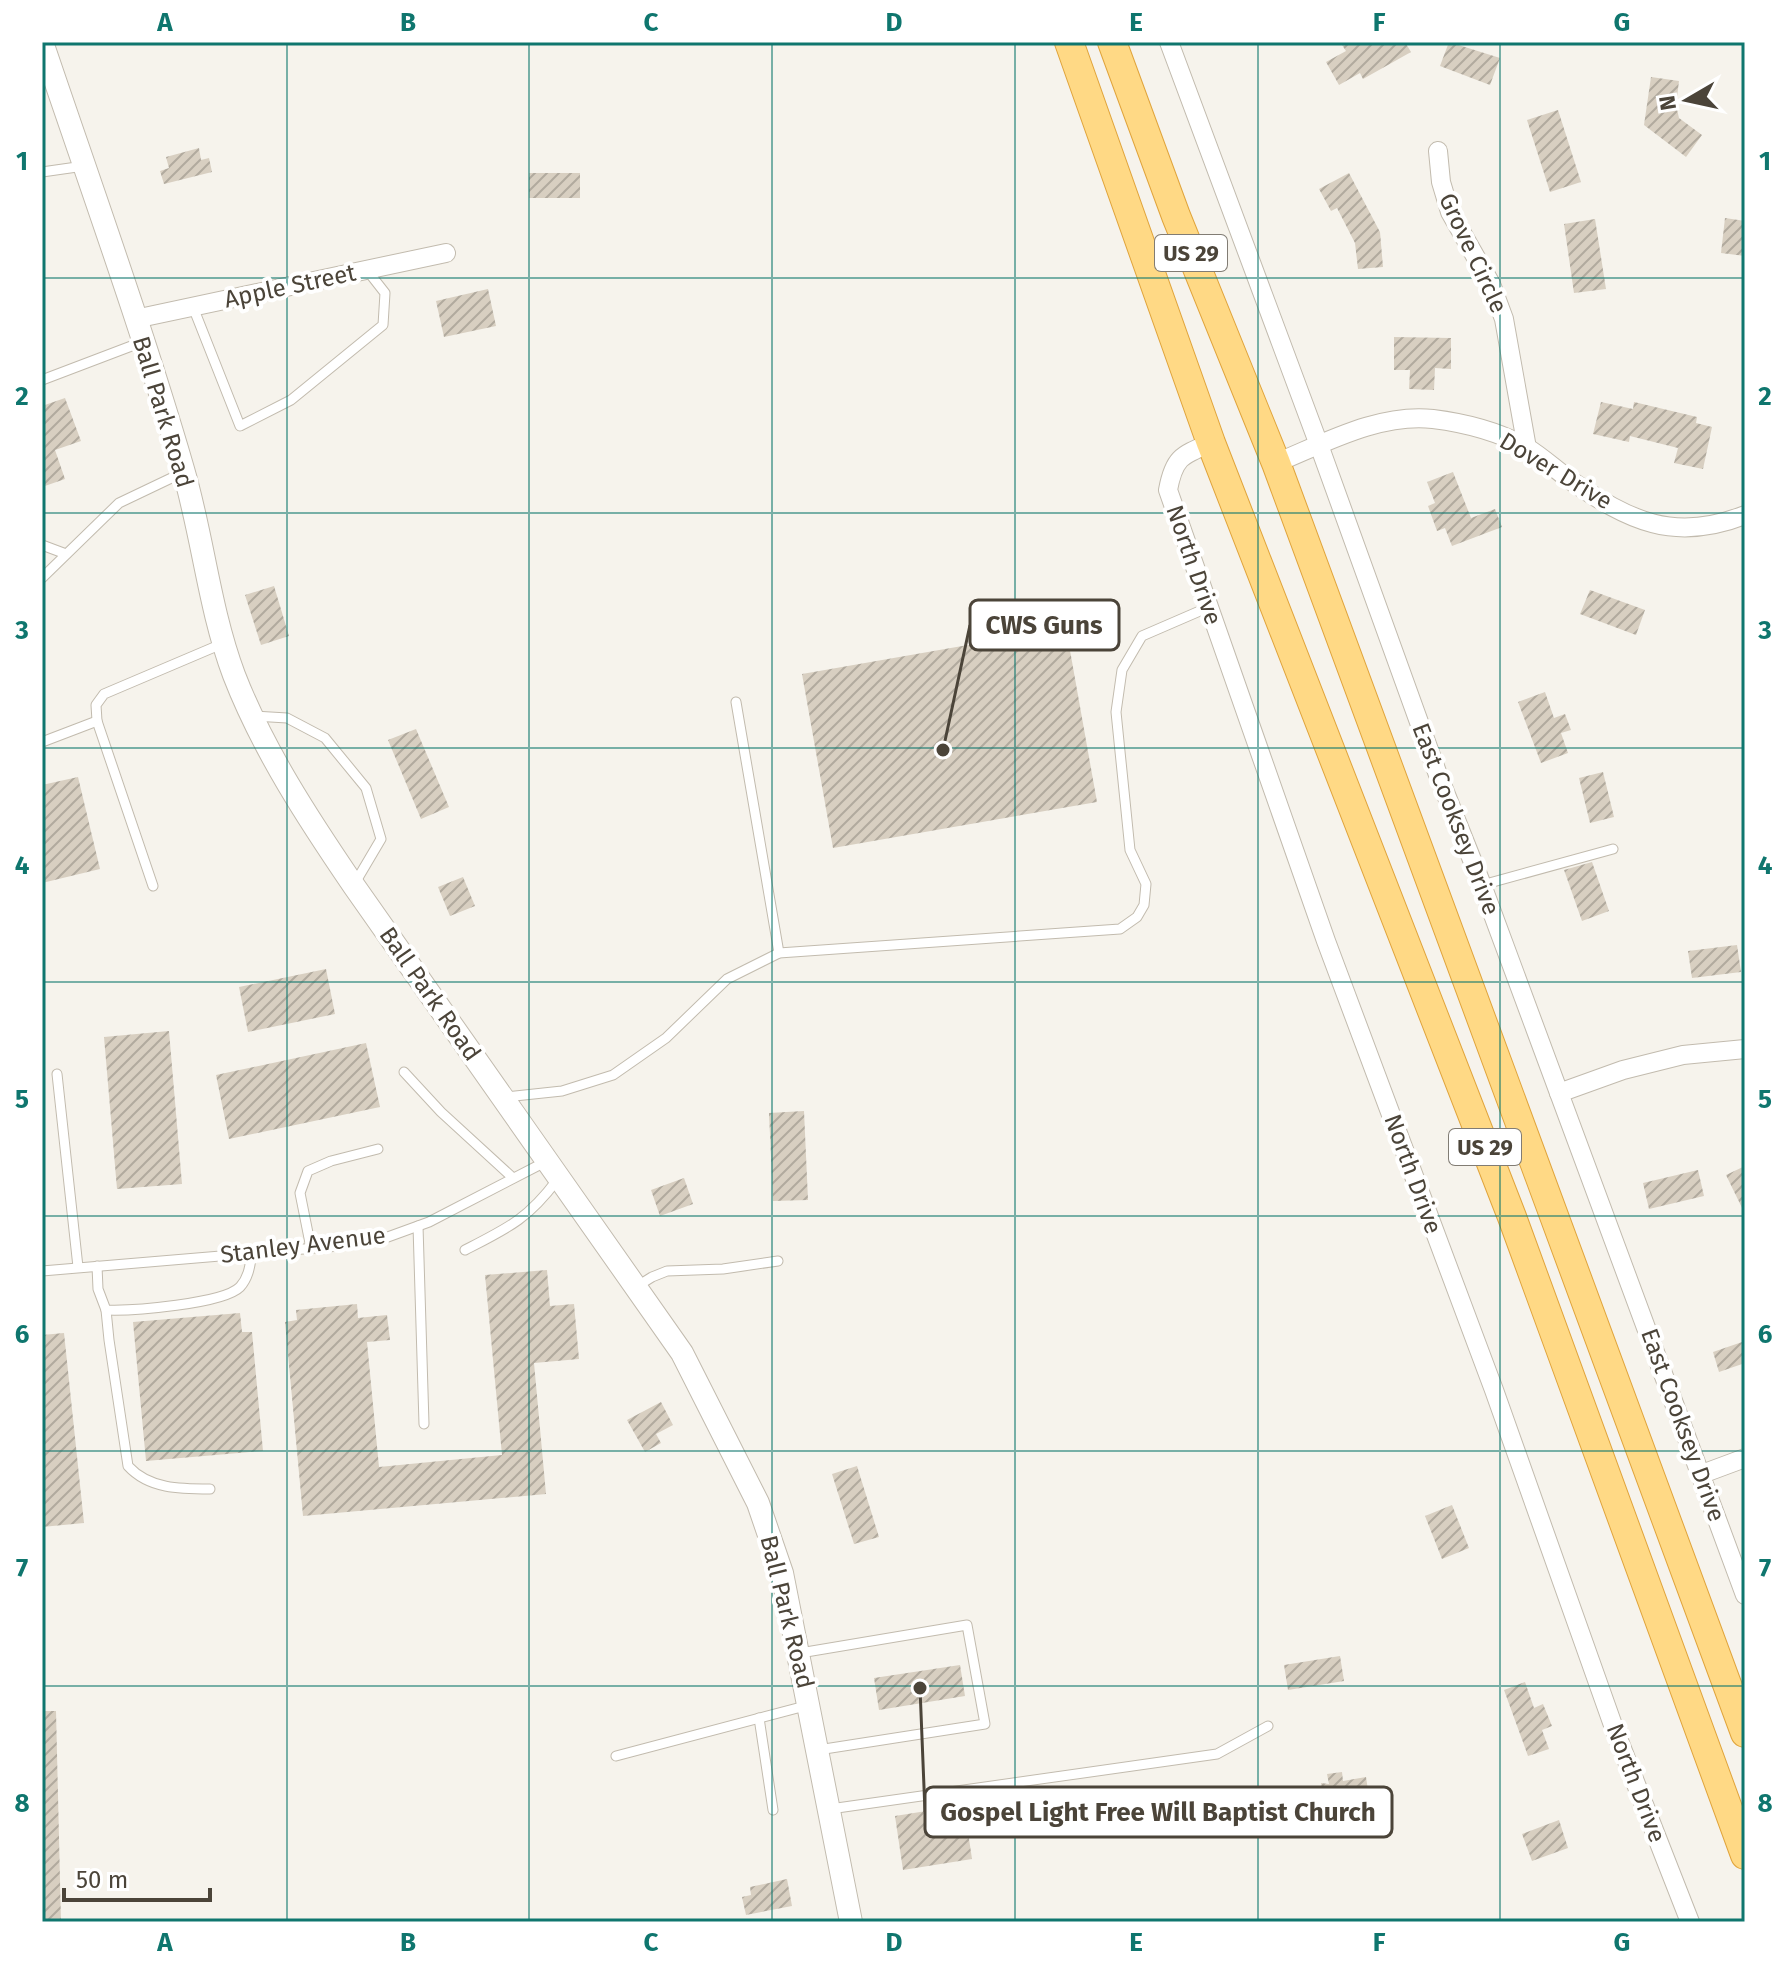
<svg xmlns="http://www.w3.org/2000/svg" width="1787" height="1964" font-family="'Fira Sans',sans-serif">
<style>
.building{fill:url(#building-hatch)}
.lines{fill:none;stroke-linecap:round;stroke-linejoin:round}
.service-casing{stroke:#c2bbae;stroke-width:11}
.minor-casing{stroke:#c2bbae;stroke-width:20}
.tertiary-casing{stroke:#c2bbae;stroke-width:24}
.trunk-casing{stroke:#e0a43c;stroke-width:30}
.service{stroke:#fff;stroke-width:9}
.minor{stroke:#fff;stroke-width:18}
.tertiary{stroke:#fff;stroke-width:22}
.trunk{stroke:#ffd985;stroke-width:28}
.grid{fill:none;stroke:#0f766e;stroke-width:2;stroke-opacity:0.55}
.labels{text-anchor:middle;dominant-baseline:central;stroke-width:8;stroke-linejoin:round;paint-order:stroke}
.shield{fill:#fff;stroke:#817c74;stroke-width:2}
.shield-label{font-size:22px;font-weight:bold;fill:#4b4439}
.street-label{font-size:24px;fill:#4b4439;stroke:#fff}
.leader{fill:none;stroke:#4b4439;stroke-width:3}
.callout-dot{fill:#4b4439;stroke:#fff;stroke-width:3}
.callout{fill:#fff;stroke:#4b4439;stroke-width:3}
.callout-label{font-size:26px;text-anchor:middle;font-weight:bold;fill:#4b4439}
.neatline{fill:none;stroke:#0f766e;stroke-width:3}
.grid-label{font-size:26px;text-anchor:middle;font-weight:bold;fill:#0f766e}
</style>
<defs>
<pattern id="building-hatch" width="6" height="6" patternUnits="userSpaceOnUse" patternTransform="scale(2)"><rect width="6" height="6" fill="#d8cfc1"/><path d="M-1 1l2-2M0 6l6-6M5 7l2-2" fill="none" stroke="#b1aa9e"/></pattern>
</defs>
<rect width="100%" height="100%" fill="#f6f3ec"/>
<!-- building -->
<g class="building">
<path d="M 1340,42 L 1405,42 L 1411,52 L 1363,79 L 1360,73 L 1339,85 L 1326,62 L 1346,51 Z"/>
<path d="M 1449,42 L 1500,58 L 1490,85 L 1440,66 Z"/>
<path d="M 1651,77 L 1679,81 L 1676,105 L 1679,118 L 1702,135 L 1686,157 L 1644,125 Z"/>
<path d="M 1558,110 L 1581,182 L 1550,192 L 1527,120 Z"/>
<path d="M 199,148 L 201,160 L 209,158 L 212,172 L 164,184 L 160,171 L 169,168 L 166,157 Z"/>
<rect x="529" y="173" width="51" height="25"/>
<path d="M 1349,173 L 1380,232 L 1383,267 L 1358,269 L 1355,243 L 1337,208 L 1331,211 L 1319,189 Z"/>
<path d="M 1725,218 L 1745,221 L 1745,256 L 1721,253 Z"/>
<path d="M 1595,219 L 1606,289 L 1574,293 L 1564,224 Z"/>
<path d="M 488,289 L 496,326 L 444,337 L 436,301 Z"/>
<path d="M 1394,337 L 1451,338 L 1451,369 L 1435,368 L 1434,390 L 1409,389 L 1410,370 L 1394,370 Z"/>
<path d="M 65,398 L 81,441 L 55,450 L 65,479 L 42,487 L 42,406 Z"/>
<path d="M 1601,402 L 1633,409 L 1634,402 L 1697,417 L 1696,423 L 1712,427 L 1703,469 L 1674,463 L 1678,448 L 1630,436 L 1629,442 L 1593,434 Z"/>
<path d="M 1453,472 L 1471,518 L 1495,509 L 1502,527 L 1452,546 L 1445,528 L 1437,531 L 1428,506 L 1435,503 L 1427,482 Z"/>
<path d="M 274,586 L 289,636 L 261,645 L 245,595 Z"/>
<path d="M 1590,590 L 1645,610 L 1636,635 L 1580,614 Z"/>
<path d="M 1066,628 L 1097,802 L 833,848 L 802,674 Z"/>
<path d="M 1545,692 L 1554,718 L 1565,714 L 1571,730 L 1561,733 L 1568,753 L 1541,763 L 1518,702 Z"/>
<path d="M 416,729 L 449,807 L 421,819 L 388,740 Z"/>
<path d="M 1603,772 L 1614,817 L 1590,823 L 1579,778 Z"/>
<path d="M 78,777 L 100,869 L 42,883 L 42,785 Z"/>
<path d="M 1592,862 L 1609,911 L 1582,921 L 1564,870 Z"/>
<path d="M 463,877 L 475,906 L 450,916 L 438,887 Z"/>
<path d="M 1737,945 L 1741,972 L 1692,978 L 1688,951 Z"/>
<path d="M 326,969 L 335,1014 L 248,1032 L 239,987 Z"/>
<path d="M 169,1031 L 182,1184 L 117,1189 L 104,1037 Z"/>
<path d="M 366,1043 L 380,1107 L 229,1139 L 216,1075 Z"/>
<path d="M 804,1111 L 808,1200 L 773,1201 L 769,1113 Z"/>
<path d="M 1745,1166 L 1745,1214 L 1726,1175 Z"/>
<path d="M 1698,1170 L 1704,1196 L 1649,1209 L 1643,1183 Z"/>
<path d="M 684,1178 L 693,1204 L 660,1216 L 651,1190 Z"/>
<path d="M 547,1270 L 550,1306 L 574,1304 L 579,1359 L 534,1363 L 546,1494 L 303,1516 L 285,1322 L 297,1320 L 296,1310 L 357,1304 L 358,1318 L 387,1315 L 390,1340 L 367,1342 L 379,1467 L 502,1455 L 485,1275 Z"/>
<path d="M 240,1313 L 242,1332 L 252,1332 L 263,1451 L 146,1461 L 133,1322 Z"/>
<path d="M 64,1333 L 84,1523 L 42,1527 L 42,1335 Z"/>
<path d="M 1745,1341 L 1745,1363 L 1719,1372 L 1713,1352 Z"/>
<path d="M 661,1402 L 673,1425 L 656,1434 L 661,1443 L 645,1452 L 627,1420 Z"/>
<path d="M 857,1466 L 879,1537 L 854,1544 L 832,1474 Z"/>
<path d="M 1452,1505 L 1469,1548 L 1442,1559 L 1425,1516 Z"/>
<path d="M 1340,1656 L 1344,1681 L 1288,1690 L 1284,1665 Z"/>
<path d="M 960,1665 L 965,1696 L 879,1710 L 874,1678 Z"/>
<path d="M 1525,1682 L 1534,1708 L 1543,1704 L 1552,1726 L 1542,1730 L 1549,1749 L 1528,1756 L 1504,1690 Z"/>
<path d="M 42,1711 L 56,1711 L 61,1922 L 42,1922 Z"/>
<path d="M 1342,1772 L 1343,1781 L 1366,1777 L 1370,1803 L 1326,1811 L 1321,1783 L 1329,1784 L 1327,1774 Z"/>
<path d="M 964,1805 L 972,1859 L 903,1870 L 895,1816 Z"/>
<path d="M 1559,1820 L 1568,1848 L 1532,1861 L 1522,1834 Z"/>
<path d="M 787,1879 L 792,1906 L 746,1915 L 742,1897 L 751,1895 L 750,1887 Z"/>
</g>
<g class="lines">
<defs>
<g id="service">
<path d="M 42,172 L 84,166"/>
<path d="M 193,307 L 240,426 L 291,400 L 383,325 L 385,293 L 367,270"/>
<path d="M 42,380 L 142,342"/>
<path d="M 42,545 L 66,554"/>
<path d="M 42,578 L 119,503 L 184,472"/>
<path d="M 736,702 L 779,953"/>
<path d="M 254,716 L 287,718 L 325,738 L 366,788 L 381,839 L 355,883"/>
<path d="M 97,721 L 153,886"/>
<path d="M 42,742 L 97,721 L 96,705 L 104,694 L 224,643"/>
<path d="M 1482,885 L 1613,849"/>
<path d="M 404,1072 L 441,1112 L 513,1178"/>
<path d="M 57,1074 L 78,1267"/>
<path d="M 506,1097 L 562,1091 L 613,1075 L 666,1038 L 727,979 L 779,953 L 1120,929 L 1137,917 L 1144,905 L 1146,884 L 1130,850 L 1116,712 L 1122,670 L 1142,636 L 1209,607"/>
<path d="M 418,1226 L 424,1424"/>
<path d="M 311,1248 L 300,1193 L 308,1171 L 331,1161 L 378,1149"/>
<path d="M 465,1250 C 508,1228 528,1219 557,1180"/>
<path d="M 97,1266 L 98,1289 L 106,1310 C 132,1311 223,1304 240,1287 C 249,1277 250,1265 252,1253"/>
<path d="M 42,1271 L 339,1246 L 385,1238 L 429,1222 L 547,1161"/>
<path d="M 636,1287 L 652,1277 L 667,1271 L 723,1269 L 778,1261"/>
<path d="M 106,1310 L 109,1340 L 128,1466 C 149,1489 180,1489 210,1489"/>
<path d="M 800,1653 L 967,1625 L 985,1724 L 818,1750"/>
<path d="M 759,1718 L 773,1810"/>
<path d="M 616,1756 L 809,1705"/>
<path d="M 830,1809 L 1217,1754 L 1268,1726"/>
</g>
<g id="minor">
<path d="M 1169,42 L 1319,445 L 1437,772 L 1482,885 L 1745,1595"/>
<path d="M 1438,151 L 1441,182 L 1450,212 L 1491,284 L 1504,319 L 1527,448"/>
<path d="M 135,319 L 446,253"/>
<path d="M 1211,443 C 1182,455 1174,457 1168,490 L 1326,941 L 1494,1390 L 1614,1728 L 1690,1922"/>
<path d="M 1276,463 C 1325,443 1379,413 1433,419 C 1465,423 1497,431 1526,447 C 1541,456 1555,469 1570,480 C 1629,521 1674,543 1745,515"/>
<path d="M 1559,1093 L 1623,1070 L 1683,1055 L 1745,1049"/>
<path d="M 1702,1474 L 1745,1458"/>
</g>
<path id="tertiary" d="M 42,42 C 90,184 141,325 183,469 C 203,537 209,608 234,675 C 263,750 309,820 354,886 L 682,1353 L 758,1503 L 782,1573 L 851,1922"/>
<g id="trunk">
<path d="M 1069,42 L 1211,443 L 1512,1217 L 1745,1855"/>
<path d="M 1112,42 L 1176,216 L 1276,463 L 1745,1733"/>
</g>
</defs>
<!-- service casing -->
<use href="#service" class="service-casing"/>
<!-- minor casing -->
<use href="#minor" class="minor-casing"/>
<!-- tertiary casing -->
<use href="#tertiary" class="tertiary-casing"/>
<!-- trunk casing -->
<use href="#trunk" class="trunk-casing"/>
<!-- service -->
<use href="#service" class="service"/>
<!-- minor -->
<use href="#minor" class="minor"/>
<!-- tertiary -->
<use href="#tertiary" class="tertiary"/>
<!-- trunk -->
<use href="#trunk" class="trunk"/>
</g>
<!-- grid -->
<path class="grid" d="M 287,42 L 287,1922M 529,42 L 529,1922M 772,42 L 772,1922M 1015,42 L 1015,1922M 1258,42 L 1258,1922M 1500,42 L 1500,1922M 42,278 L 1745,278M 42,513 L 1745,513M 42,748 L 1745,748M 42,982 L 1745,982M 42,1216 L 1745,1216M 42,1451 L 1745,1451M 42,1686 L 1745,1686"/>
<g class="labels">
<!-- shield labels -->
<g class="shield">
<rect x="1155" y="235" width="72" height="36" rx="6"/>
<rect x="1449" y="1129" width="72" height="36" rx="6"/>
</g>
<g class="shield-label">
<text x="1191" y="253">US 29</text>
<text x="1485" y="1147">US 29</text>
</g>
<!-- street labels -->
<g class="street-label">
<text transform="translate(1473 253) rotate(65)">Grove Circle</text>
<text transform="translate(290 286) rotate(-12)">Apple Street</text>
<text transform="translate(163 412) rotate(73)">Ball Park Road</text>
<text transform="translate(1556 471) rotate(31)">Dover Drive</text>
<text transform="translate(1194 565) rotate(71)">North Drive</text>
<text transform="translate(1456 819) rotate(69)">East Cooksey Drive</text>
<text transform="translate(430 994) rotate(55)">Ball Park Road</text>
<text transform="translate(1413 1174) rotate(70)">North Drive</text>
<text transform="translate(303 1245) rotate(-7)">Stanley Avenue</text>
<text transform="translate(1683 1425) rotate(70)">East Cooksey Drive</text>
<text transform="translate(787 1612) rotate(76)">Ball Park Road</text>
<text transform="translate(1636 1783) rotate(69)">North Drive</text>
</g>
</g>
<!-- callouts -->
<path class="leader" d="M943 750L970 625M920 1688L925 1812"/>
<g class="callout-dot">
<circle cx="943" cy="750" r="8"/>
<circle cx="920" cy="1688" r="8"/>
</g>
<g class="callout">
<rect x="970" y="600" width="149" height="50" rx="8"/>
<rect x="925" y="1787" width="467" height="50" rx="8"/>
</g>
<g class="callout-label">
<text x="1044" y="634">CWS Guns</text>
<text x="1158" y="1821">Gospel Light Free Will Baptist Church</text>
</g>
<!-- border -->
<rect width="1787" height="1964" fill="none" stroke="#ffffff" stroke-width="88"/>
<!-- north arrow -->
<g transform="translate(1687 100) rotate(261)" stroke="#ffffff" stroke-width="6" paint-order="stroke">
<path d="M0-6L14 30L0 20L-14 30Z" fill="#4b4439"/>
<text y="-12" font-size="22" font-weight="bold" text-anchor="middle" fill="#4b4439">N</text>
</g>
<!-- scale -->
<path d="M64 1888v12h146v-12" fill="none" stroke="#4b4439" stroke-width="4"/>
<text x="76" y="1888" font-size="24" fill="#4b4439" stroke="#ffffff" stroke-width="6" paint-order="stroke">50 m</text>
<rect x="44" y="44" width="1699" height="1876" class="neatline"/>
<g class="grid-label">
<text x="165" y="31">A</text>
<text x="408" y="31">B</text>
<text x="651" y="31">C</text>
<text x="894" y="31">D</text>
<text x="1136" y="31">E</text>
<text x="1379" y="31">F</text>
<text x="1622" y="31">G</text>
<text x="22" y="170">1</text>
<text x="1765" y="170">1</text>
<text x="22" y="405">2</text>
<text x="1765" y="405">2</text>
<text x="22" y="639">3</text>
<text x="1765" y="639">3</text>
<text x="22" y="874">4</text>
<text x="1765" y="874">4</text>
<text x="22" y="1108">5</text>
<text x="1765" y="1108">5</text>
<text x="22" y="1343">6</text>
<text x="1765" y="1343">6</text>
<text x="22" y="1577">7</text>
<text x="1765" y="1577">7</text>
<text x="22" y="1812">8</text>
<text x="1765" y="1812">8</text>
<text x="165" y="1951">A</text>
<text x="408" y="1951">B</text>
<text x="651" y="1951">C</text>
<text x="894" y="1951">D</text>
<text x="1136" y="1951">E</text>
<text x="1379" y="1951">F</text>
<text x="1622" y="1951">G</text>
</g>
</svg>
